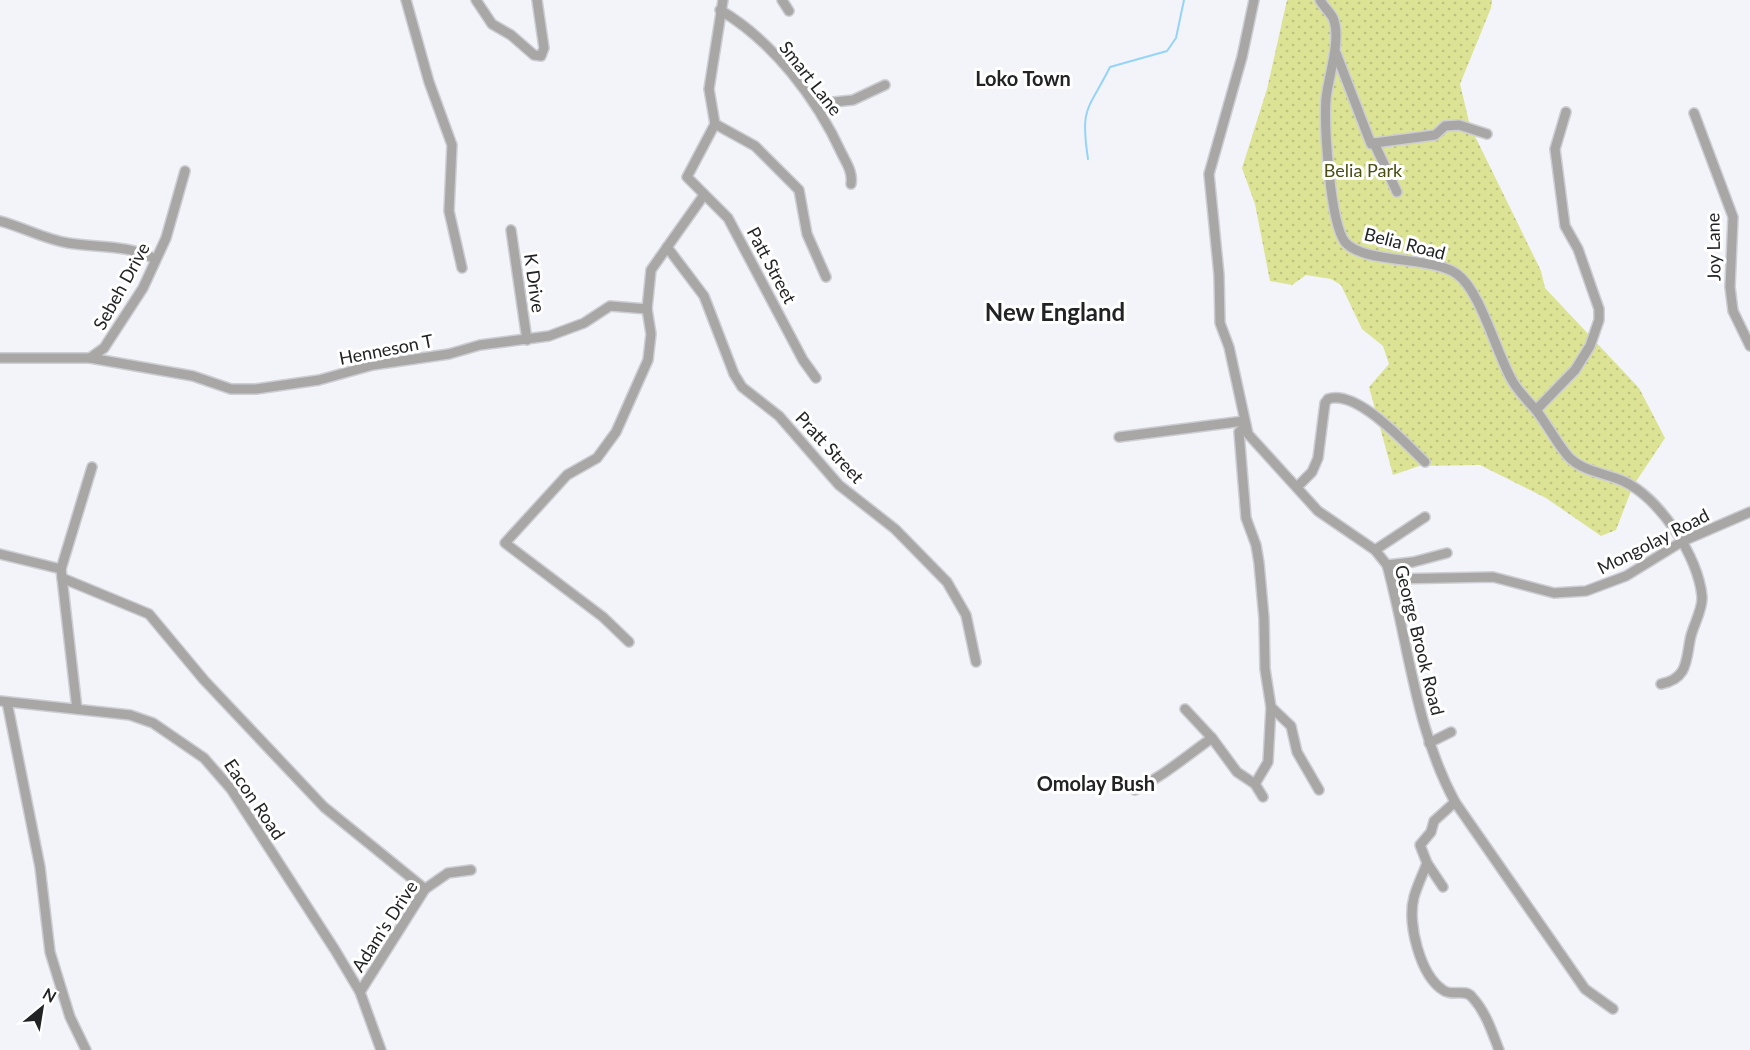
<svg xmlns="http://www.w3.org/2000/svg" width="1750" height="1050" font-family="Lato,sans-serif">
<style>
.grass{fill:url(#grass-dots)}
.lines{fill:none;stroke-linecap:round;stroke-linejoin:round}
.stream{stroke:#95d4f8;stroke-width:2}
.minor-casing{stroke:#cdced3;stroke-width:12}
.minor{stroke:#a8a7a5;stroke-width:9}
.labels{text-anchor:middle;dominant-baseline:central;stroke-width:6;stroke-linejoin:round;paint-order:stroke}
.street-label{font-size:18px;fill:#222325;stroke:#fff}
.park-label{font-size:18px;fill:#4b4d12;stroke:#fff}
.neighbourhood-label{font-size:20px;font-weight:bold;fill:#222325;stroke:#fff}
.district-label{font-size:24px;font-weight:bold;fill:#222325;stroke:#fff}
</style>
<defs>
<pattern id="grass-dots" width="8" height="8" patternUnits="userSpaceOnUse" patternTransform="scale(1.5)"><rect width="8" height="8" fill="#dde395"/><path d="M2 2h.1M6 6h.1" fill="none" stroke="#bdc280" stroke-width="1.8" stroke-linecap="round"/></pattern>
</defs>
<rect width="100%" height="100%" fill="#f2f4f9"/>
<!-- grass -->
<path class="grass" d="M 1287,0 L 1492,0 L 1491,8 L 1460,84 L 1470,126 L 1541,271 L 1545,288 L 1639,388 L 1665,438 L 1633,486 L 1616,530 L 1601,536 L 1546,498 L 1480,465 L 1419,466 L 1393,475 L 1369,387 L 1389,364 L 1383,346 L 1362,329 L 1341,285 L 1331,279 L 1306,275 L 1292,285 L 1270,281 L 1255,204 L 1242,168 L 1267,89 Z"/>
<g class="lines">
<!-- stream -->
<path class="stream" d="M 1088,159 C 1080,106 1088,111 1110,67 L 1167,51 L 1176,38 L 1184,0"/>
<defs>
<g id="minor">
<path d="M 406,0 L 429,82 L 452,145 L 449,211 L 462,268"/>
<path d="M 476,0 L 492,24 L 511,35 L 534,55 L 541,56 L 544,48 L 537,0"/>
<path d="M 723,0 L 709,89 L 715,124 L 687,177 L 728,218 L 803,360 L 816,378"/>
<path d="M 782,0 L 789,11"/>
<path d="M 1254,0 L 1242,57 L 1209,174 L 1219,275 L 1220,323 L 1229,347 L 1248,434 L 1318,511 L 1375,550 L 1387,565 C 1409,645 1415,728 1455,802 L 1585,989 L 1613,1009"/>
<path d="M 1320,0 C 1323,6 1330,12 1333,18 C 1342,39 1328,77 1326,99 C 1324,125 1330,223 1345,242 C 1363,264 1432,256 1457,274 C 1481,291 1497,356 1513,382 C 1519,392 1528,401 1536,410 C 1546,423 1554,438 1564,451 C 1577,471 1602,472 1623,481 C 1659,497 1699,557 1702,597 C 1703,610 1692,627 1690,640 C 1686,662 1687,679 1661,684"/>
<path d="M 720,10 C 773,41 817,99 842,154 C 847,164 853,173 851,184"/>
<path d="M 1336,53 L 1371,144 L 1374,143 L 1397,192"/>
<path d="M 815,104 L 853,100 L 885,85"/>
<path d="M 1694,113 L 1733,217 L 1730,287 L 1733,311 L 1750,346"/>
<path d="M 715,124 L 755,146 L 799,190 L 807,234 L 826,277"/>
<path d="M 1374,143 L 1435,135 L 1445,126 L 1459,125 L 1487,134"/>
<path d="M 0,221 C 23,227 44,239 68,243 C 99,248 126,244 155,259"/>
<path d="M 511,230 L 527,340"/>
<path d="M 667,247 L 704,296 L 734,374 L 742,387 L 779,416 L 839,485 L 895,529 L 947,582 L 966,615 L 976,662"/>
<path d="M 0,358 L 90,358 L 104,348 L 143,288 L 166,238 L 185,171"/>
<path d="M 90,358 L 193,376 L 231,389 L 256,389 L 319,380 L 373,365 L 449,354 L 480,345 L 549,336 L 584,323 L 610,306 L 647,309"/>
<path d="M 1536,410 L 1575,370 L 1590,346 L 1599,320 L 1599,309 L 1578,249 L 1565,226 L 1555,149 L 1566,112"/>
<path d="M 1246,426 L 1239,432 L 1246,518 L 1256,545 L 1259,563 L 1264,618 L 1265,669 L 1271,707 L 1268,762 L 1255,784"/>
<path d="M 1119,437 L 1244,421"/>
<path d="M 1297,487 L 1312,472 L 1318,458 L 1325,403 L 1328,399 C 1357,389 1405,443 1425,462"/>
<path d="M 1375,550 L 1425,517"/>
<path d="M 0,554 L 61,569"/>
<path d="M 1387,565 L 1413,562 L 1447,553"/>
<path d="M 62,578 L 149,614 L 204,680 L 324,807 L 425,889"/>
<path d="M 1391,579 L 1493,577 L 1554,593 L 1586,591 L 1626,576 L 1683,541 L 1750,512"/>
<path d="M 629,642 L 603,617 L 505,543 L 567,475 L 597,458 L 616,432 L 648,360 L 651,334 L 647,309 L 651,270 L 704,195"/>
<path d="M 0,701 L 130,715 L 153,723 L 204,758 L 231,789 L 335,950 L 360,992 L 381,1050"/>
<path d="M 7,702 L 40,867 L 50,952 L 70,1017 L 86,1050"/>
<path d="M 1271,707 L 1291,726 L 1297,752 L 1319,790"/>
<path d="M 77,709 L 61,569 L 92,467"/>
<path d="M 1185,709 L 1212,738 L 1237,772 L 1255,784 L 1263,797"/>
<path d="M 1429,743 L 1451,732"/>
<path d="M 1135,790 C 1165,775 1185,757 1212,738"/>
<path d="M 1427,863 C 1423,874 1417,886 1414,897 C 1407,923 1420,975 1443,990 C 1452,997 1465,988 1472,997 C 1486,1012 1492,1032 1499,1050"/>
<path d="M 1443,887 L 1427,863 L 1420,845 L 1431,832 L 1434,821 L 1455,802"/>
<path d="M 360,992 L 425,889 L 448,873 L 471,870"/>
</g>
</defs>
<!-- minor casing -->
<use href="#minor" class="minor-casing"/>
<!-- minor -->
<use href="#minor" class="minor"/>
</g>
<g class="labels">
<!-- street labels -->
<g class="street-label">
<text transform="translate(811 78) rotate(52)">Smart Lane</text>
<text transform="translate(1405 243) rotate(14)">Belia Road</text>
<text transform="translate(1713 247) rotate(-91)">Joy Lane</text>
<text transform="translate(772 265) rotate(62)">Patt Street</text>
<text transform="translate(535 283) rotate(82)">K Drive</text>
<text transform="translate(121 286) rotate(-61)">Sebeh Drive</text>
<text transform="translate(386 349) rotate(-11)">Henneson T</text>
<text transform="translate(830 447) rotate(47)">Pratt Street</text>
<text transform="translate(1653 541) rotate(-27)">Mongolay Road</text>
<text transform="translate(1420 640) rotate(76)">George Brook Road</text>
<text transform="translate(255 799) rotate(56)">Eacon Road</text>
<text transform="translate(384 926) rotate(-57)">Adam's Drive</text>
</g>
<!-- park labels -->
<g class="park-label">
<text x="1363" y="170">Belia Park</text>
</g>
<!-- neighbourhood labels -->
<g class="neighbourhood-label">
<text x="1023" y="78">Loko Town</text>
<text x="1096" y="783">Omolay Bush</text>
</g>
<!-- district labels -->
<g class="district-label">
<text x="1055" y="311">New England</text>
</g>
</g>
<!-- north arrow -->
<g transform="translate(42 1008) rotate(30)" stroke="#ffffff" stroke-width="4.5" paint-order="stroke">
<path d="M0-4.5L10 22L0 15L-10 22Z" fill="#222325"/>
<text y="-9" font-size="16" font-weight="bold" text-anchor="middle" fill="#222325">N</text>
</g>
</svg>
